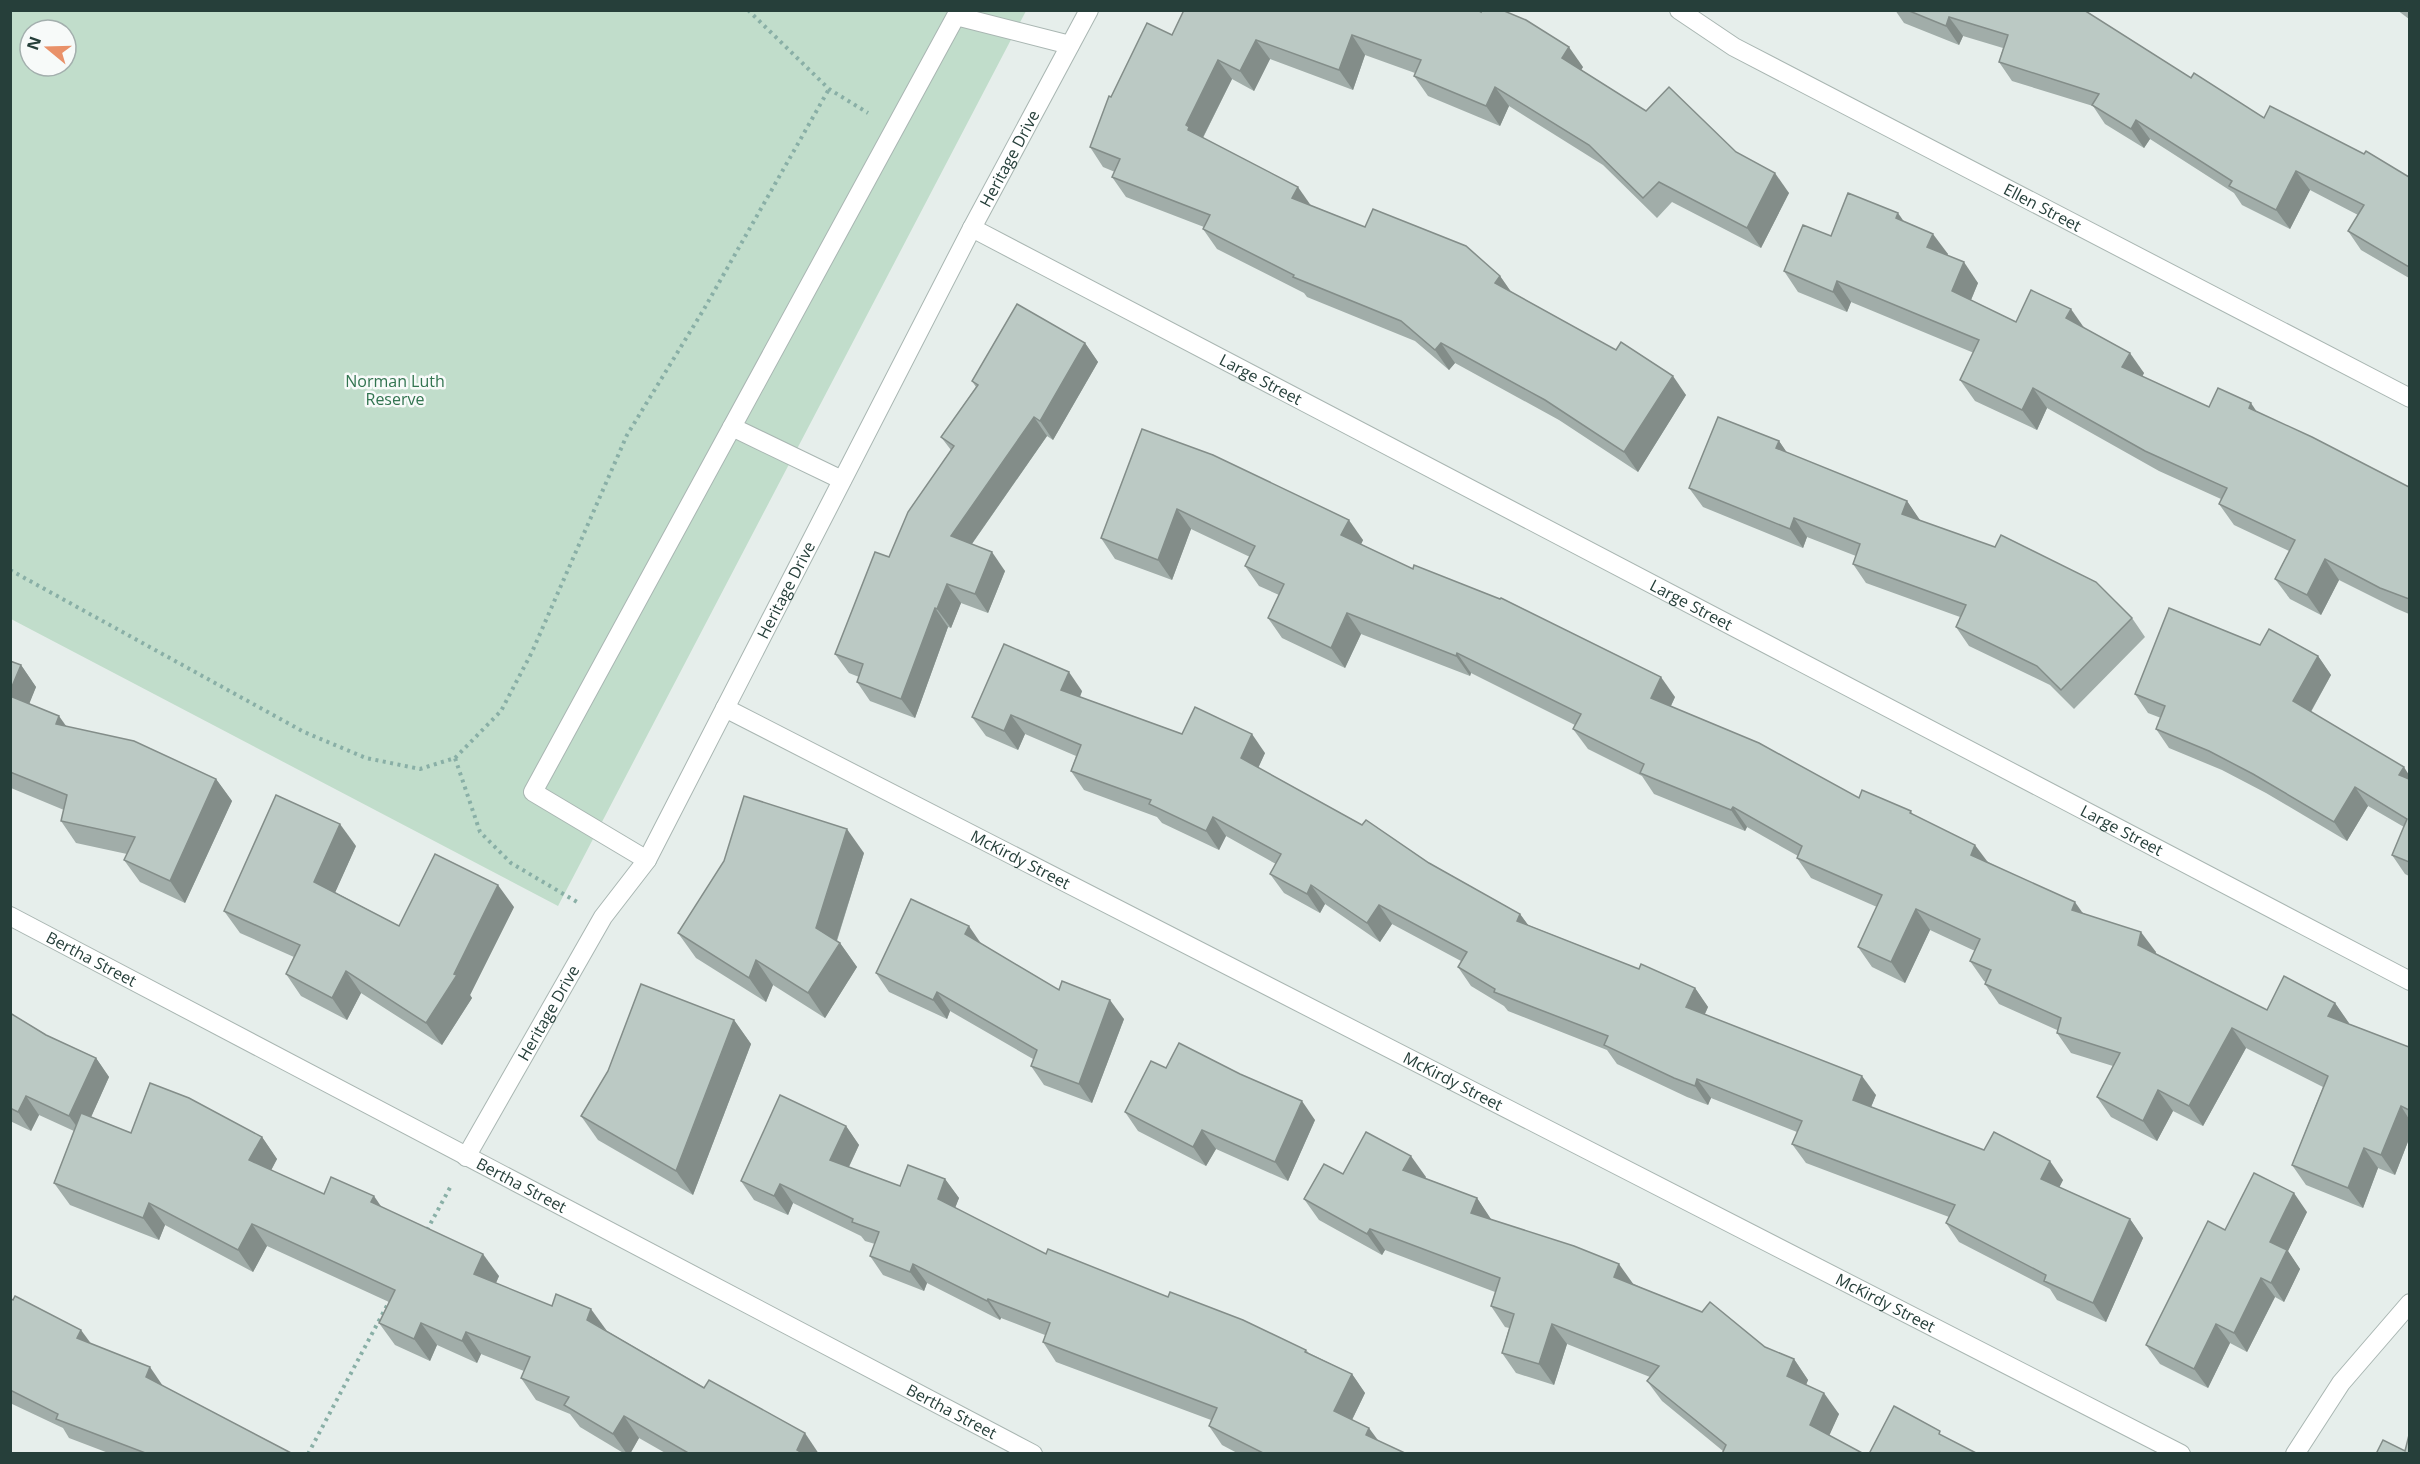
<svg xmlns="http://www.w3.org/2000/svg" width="2420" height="1464" font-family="'Open Sans',sans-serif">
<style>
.green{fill:#c1ddcb;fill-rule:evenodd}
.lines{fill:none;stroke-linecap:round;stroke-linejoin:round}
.lane-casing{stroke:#a9b6b2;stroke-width:20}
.street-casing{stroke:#a9b6b2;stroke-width:20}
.path{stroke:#89afa6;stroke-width:4;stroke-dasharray:3 4.5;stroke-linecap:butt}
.lane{stroke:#fff;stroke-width:18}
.street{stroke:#fff;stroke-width:18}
.wall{fill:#a1ada9}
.shaded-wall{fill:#838d89}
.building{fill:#bbc9c4;stroke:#838d89;stroke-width:1.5}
.labels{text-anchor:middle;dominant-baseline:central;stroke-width:5;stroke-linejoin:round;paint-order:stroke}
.street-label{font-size:16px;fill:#263f3a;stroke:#f7faf9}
.park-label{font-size:16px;fill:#327450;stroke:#f7faf9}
</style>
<rect width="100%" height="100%" fill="#e6eeeb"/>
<!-- green -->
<path class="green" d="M 10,11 L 1026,11 L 558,906 L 11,619 ZM 30,30 L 66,30 L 66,66 L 30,66 Z"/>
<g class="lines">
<defs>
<g id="lane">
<path d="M 732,427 L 842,480"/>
<path d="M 647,860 L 533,792 L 956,16 L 1070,45"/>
</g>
<g id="street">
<path id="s1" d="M 1679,10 L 1734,47 L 2410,398"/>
<path id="s2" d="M 972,228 L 2410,981"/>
<path id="s3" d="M 725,708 L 2181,1454"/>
<path id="s4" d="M 10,916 L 1033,1454"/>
<path id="s5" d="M 466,1157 L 603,917 L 647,860 L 972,228 L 1089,10"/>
<path d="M 2295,1454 L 2341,1383 L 2410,1303"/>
</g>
</defs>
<!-- lane casing -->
<use href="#lane" class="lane-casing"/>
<!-- street casing -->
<use href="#street" class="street-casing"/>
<!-- path -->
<g class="path">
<path d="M 748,10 L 829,89 L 868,113"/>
<path d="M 10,570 L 304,732 L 366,758 L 420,769 L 455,758 L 480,832 L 511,863 L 577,902"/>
<path d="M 455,758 L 501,711 L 532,652 L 627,435 L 704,309 L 829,89"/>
<path d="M 427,1230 L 452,1184"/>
<path d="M 308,1454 L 391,1298"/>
</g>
<!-- lane -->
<use href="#lane" class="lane"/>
<!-- street -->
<use href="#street" class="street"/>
</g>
<!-- wall -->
<g class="wall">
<path d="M 1184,10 L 1583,67 L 1581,70 L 1646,111 L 1736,152 L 1789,193 L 1761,248 L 1672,202 L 1657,218 L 1603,165 L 1509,106 L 1500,126 L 1428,96 L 1414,76 L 1415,73 L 1365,55 L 1353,90 L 1270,59 L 1254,91 L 1232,79 L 1203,138 L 1310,205 L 1365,227 L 1500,276 L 1511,292 L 1686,395 L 1638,472 L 1559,420 L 1455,363 L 1449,370 L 1415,341 L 1307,297 L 1304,293 L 1217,249 L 1203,229 L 1204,227 L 1126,197 L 1112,177 L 1115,172 L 1103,167 L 1090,147 L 1111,97 L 1172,35 Z"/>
<path d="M 1895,10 L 2088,10 L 2088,13 L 2191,78 L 2264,118 L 2409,177 L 2409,278 L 2361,250 L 2348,231 L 2358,215 L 2310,190 L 2290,229 L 2242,205 L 2234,193 L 2150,139 L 2144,148 L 2105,124 L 2093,106 L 2012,81 L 1999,62 L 2003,48 L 1963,36 L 1959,45 L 1904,23 Z"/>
<path d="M 2397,10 L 2409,10 L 2409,19 Z"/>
<path d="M 1904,221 L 1948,254 L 1947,255 L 1978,283 L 1971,300 L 2016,322 L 2084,328 L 2144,373 L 2142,377 L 2209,407 L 2257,412 L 2409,487 L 2409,614 L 2395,608 L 2339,580 L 2321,615 L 2290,599 L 2275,579 L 2289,551 L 2234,525 L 2219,504 L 2221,499 L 2159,471 L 2047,408 L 2037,430 L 1975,401 L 1960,380 L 1974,353 L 1851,302 L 1847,312 L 1798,292 L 1784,271 L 1831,236 Z"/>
<path d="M 1085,343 L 1098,362 L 1053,440 L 1047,436 L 972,544 L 1005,571 L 988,613 L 961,603 L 951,628 L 948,627 L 915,718 L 870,701 L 857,682 L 859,677 L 849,673 L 835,654 L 951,450 L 941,437 L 976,387 L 972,381 Z"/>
<path d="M 1142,429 L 1363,540 L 1361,544 L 1675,697 L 1671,706 L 1859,798 L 1911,811 L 1913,815 L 1988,862 L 2156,952 L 2155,953 L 2267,1010 L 2335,1003 L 2349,1024 L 2409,1047 L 2409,1139 L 2395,1175 L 2378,1168 L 2363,1208 L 2306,1185 L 2292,1165 L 2323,1087 L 2246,1048 L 2203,1126 L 2173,1111 L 2157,1141 L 2111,1117 L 2097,1097 L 2113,1066 L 2071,1053 L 2057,1033 L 2057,1030 L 1999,1004 L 1985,984 L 1986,982 L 1984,981 L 1970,961 L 1975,951 L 1930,930 L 1905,983 L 1872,967 L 1858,947 L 1877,907 L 1811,878 L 1797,858 L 1798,856 L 1747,827 L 1745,831 L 1654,794 L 1642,776 L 1588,749 L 1573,729 L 1575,725 L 1471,673 L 1470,676 L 1361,634 L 1345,668 L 1282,638 L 1268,618 L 1279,595 L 1259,586 L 1245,566 L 1250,557 L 1191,529 L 1172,580 L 1115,559 L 1101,538 Z"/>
<path d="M 1779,441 L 1787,453 L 1907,501 L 1920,521 L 2132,618 L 2145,637 L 2074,709 L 2050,685 L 1969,646 L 1956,627 L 1960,617 L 1866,583 L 1853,564 L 1856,556 L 1807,537 L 1803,548 L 1703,507 L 1689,488 Z"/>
<path d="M 2260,645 L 2318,656 L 2331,675 L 2311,712 L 2409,775 L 2409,876 L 2405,874 L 2392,855 L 2404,827 L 2368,806 L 2347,841 L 2266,793 L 2222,770 L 2169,748 L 2156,729 L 2161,718 L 2148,713 L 2135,694 Z"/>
<path d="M 10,661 L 21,665 L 36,687 L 29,703 L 67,727 L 216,779 L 232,801 L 185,903 L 140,882 L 124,860 L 127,854 L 76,843 L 61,821 L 64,810 L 11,788 L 10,790 Z"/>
<path d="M 1082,691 L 1080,697 L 1182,734 L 1265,753 L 1258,768 L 1520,914 L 1528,925 L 1639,969 L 1695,988 L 1708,1007 L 1705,1014 L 1876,1095 L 1871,1107 L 2063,1180 L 2059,1187 L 2130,1219 L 2143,1238 L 2106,1322 L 2057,1300 L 2050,1289 L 1959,1242 L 1946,1223 L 1949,1217 L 1806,1163 L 1792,1144 L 1797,1132 L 1711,1098 L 1708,1105 L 1687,1097 L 1617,1064 L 1607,1050 L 1508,1011 L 1504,1006 L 1471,986 L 1458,967 L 1461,961 L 1392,924 L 1380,942 L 1325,904 L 1320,913 L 1284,893 L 1270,874 L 1276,864 L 1226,836 L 1219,850 L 1162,823 L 1157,817 L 1084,790 L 1071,771 L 1076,756 L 1025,734 L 1018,750 L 986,736 L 972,717 Z"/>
<path d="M 356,846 L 335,892 L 399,926 L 514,907 L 470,995 L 472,998 L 442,1045 L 361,993 L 347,1020 L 301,996 L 286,974 L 294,957 L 240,933 L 224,911 Z"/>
<path d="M 864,853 L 837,941 L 840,943 L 857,967 L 825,1018 L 773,985 L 766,1002 L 696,958 L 678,933 Z"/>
<path d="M 980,943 L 1059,990 L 1124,1019 L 1092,1103 L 1044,1085 L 1031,1066 L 1033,1059 L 950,1011 L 947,1019 L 889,992 L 876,973 Z"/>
<path d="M 10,1013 L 46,1035 L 96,1058 L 109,1077 L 91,1117 L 131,1133 L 262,1137 L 277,1159 L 271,1170 L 324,1194 L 381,1207 L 499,1276 L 496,1283 L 607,1331 L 819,1454 L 667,1454 L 639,1438 L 630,1454 L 625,1454 L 580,1427 L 570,1414 L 536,1400 L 521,1378 L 524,1371 L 481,1354 L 477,1363 L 437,1345 L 430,1361 L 395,1345 L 379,1323 L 389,1302 L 267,1246 L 253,1272 L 165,1225 L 159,1240 L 70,1205 L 54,1183 L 74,1131 L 39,1115 L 31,1131 L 10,1121 Z"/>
<path d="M 734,1020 L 751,1044 L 693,1195 L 598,1140 L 581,1116 Z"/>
<path d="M 1166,1068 L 1315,1120 L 1288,1181 L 1216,1149 L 1206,1166 L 1138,1131 L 1125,1112 Z"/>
<path d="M 846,1126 L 859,1145 L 849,1167 L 900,1186 L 945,1179 L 959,1198 L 955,1208 L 1046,1254 L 1168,1297 L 1306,1350 L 1309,1353 L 1352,1374 L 1365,1393 L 1352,1420 L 1378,1441 L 1407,1454 L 1239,1454 L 1222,1445 L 1209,1426 L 1211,1420 L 1056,1362 L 1043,1342 L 1045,1335 L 1001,1318 L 1000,1320 L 927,1283 L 924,1291 L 883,1275 L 870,1256 L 875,1244 L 865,1241 L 861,1236 L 793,1203 L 788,1215 L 754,1200 L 741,1181 Z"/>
<path d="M 1343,1174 L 1426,1177 L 1425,1178 L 1477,1198 L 1491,1220 L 1634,1284 L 1765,1347 L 1794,1359 L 1808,1380 L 1806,1385 L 1839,1414 L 1829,1435 L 1723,1451 L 1662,1401 L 1647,1381 L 1650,1377 L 1567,1344 L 1554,1385 L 1516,1373 L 1502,1353 L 1509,1328 L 1505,1327 L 1491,1306 L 1495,1292 L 1385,1250 L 1382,1255 L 1319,1220 L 1304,1199 Z"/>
<path d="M 2307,1212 L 2288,1251 L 2300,1269 L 2284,1302 L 2275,1297 L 2247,1352 L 2230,1343 L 2208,1388 L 2160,1364 L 2146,1345 L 2225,1230 Z"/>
<path d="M 10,1298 L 163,1386 L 293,1454 L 111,1454 L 69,1438 L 63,1428 L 10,1403 Z"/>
</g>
<!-- shaded-wall -->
<g class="shaded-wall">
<path d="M 1949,17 L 1963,36 L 1959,45 L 1946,26 Z"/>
<path d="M 1352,35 L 1365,55 L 1353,90 L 1339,70 Z"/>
<path d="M 1256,40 L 1270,59 L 1254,91 L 1240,71 Z"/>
<path d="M 1569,47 L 1583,67 L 1576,78 L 1562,58 Z"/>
<path d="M 1218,60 L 1232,79 L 1200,143 L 1188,130 L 1186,125 Z"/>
<path d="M 1495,87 L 1509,106 L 1500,126 L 1486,106 Z"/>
<path d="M 2136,120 L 2150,139 L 2144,148 L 2131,129 Z"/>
<path d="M 2296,171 L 2310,190 L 2290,229 L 2276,210 Z"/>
<path d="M 1775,173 L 1789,193 L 1761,248 L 1747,228 Z"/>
<path d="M 1298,187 L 1312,207 L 1292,198 Z"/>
<path d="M 1898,213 L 1912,233 L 1896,218 Z"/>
<path d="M 1933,234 L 1948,254 L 1942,267 L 1927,247 Z"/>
<path d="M 1964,262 L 1978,283 L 1966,312 L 1952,291 Z"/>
<path d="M 1500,276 L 1514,296 L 1495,283 Z"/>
<path d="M 1837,281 L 1851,302 L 1847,312 L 1833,292 Z"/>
<path d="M 2071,309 L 2085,329 L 2066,318 Z"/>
<path d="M 1085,343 L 1098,362 L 1053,440 L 1040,421 Z"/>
<path d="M 1441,343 L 1455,363 L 1449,370 L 1435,350 Z"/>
<path d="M 2130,353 L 2144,373 L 2136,388 L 2122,367 Z"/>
<path d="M 1673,376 L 1686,395 L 1638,472 L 1624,452 Z"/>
<path d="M 2033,388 L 2047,408 L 2037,430 L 2022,410 Z"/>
<path d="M 2251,403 L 2265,424 L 2249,408 Z"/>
<path d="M 1034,417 L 1047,436 L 964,555 L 951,536 Z"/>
<path d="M 1779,441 L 1792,460 L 1776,448 Z"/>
<path d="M 1907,501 L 1920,520 L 1916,533 L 1902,514 Z"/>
<path d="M 1177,509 L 1191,529 L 1172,580 L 1158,560 Z"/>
<path d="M 1794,518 L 1807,537 L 1803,548 L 1790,529 Z"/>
<path d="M 1349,520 L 1363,540 L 1356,555 L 1341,535 Z"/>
<path d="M 992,552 L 1005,571 L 988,613 L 975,594 Z"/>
<path d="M 2325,559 L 2339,580 L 2321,615 L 2307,595 Z"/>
<path d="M 947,584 L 961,603 L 951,628 L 937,609 Z"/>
<path d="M 935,608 L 948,627 L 915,718 L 901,699 Z"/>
<path d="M 1347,613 L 1361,634 L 1345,668 L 1331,648 Z"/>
<path d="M 1457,653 L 1471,673 L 1470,676 L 1456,656 Z"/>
<path d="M 2318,656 L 2331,675 L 2306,720 L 2293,701 Z"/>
<path d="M 21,665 L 36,687 L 24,717 L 10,697 L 10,691 Z"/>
<path d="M 1069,672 L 1082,691 L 1075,709 L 1061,690 Z"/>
<path d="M 1661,677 L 1675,697 L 1665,718 L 1651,698 Z"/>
<path d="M 1011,715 L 1025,734 L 1018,750 L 1004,731 Z"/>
<path d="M 59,716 L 74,737 L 56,724 Z"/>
<path d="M 1252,734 L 1265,753 L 1254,777 L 1241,758 Z"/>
<path d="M 2404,767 L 2409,775 L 2409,790 L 2399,775 Z"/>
<path d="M 216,779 L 232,801 L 185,903 L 170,881 Z"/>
<path d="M 2355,787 L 2368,806 L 2347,841 L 2334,822 Z"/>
<path d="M 1733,807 L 1747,827 L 1745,831 L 1731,810 Z"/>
<path d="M 1213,817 L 1226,836 L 1219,850 L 1206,831 Z"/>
<path d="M 340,824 L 356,846 L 330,904 L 314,882 Z"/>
<path d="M 847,829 L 864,853 L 833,952 L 816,928 Z"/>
<path d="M 1975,845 L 1990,865 L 1971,855 Z"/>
<path d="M 498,885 L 514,907 L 470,995 L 472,998 L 442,1045 L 426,1023 L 454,974 Z"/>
<path d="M 1311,885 L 1325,904 L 1320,913 L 1307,894 Z"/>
<path d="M 2075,902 L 2089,922 L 2072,910 Z"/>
<path d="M 1379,905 L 1392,924 L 1380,942 L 1367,923 Z"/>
<path d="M 1916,909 L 1930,930 L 1905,983 L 1891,962 Z"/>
<path d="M 1520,914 L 1534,933 L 1517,921 Z"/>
<path d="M 969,926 L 982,945 L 965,934 Z"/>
<path d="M 2141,932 L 2156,952 L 2152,965 L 2138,945 Z"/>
<path d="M 840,943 L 857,967 L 825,1018 L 808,993 Z"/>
<path d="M 756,960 L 773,985 L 766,1002 L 749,978 Z"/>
<path d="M 346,971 L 361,993 L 347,1020 L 332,998 Z"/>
<path d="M 1695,988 L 1708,1007 L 1699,1026 L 1686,1007 Z"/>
<path d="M 937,992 L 950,1011 L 947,1019 L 933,1000 Z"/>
<path d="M 1110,1000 L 1124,1019 L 1092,1103 L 1079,1084 Z"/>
<path d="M 2335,1003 L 2349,1023 L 2342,1036 L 2328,1016 Z"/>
<path d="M 734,1020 L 751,1044 L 693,1195 L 676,1171 Z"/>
<path d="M 2232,1028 L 2246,1048 L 2203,1126 L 2189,1106 Z"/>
<path d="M 96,1058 L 109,1077 L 83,1135 L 69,1116 Z"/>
<path d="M 1862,1076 L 1876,1095 L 1866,1119 L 1853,1100 Z"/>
<path d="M 1697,1079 L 1711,1098 L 1708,1105 L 1695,1086 Z"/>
<path d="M 2158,1090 L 2173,1111 L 2157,1141 L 2143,1121 Z"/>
<path d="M 26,1096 L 39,1115 L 31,1131 L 18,1112 Z"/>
<path d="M 1302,1101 L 1315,1120 L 1288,1181 L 1275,1162 Z"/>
<path d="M 2401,1106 L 2409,1119 L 2409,1139 L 2395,1175 L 2381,1155 Z"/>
<path d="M 846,1126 L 859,1145 L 843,1179 L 830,1160 Z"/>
<path d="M 1202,1130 L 1216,1149 L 1206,1166 L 1193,1147 Z"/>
<path d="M 262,1137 L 277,1159 L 265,1182 L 249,1160 Z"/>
<path d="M 2364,1148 L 2378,1168 L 2363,1208 L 2348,1188 Z"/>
<path d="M 1411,1156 L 1426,1177 L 1418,1191 L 1403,1170 Z"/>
<path d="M 2050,1161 L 2063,1180 L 2054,1198 L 2041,1179 Z"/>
<path d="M 945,1179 L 959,1198 L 951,1218 L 938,1199 Z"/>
<path d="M 780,1184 L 793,1203 L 788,1215 L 774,1196 Z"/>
<path d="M 2294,1193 L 2307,1212 L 2288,1251 L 2300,1269 L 2284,1302 L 2271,1283 L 2270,1242 Z"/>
<path d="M 374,1196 L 389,1218 L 371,1202 Z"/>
<path d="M 1477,1198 L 1491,1219 L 1486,1234 L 1471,1213 Z"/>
<path d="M 149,1203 L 165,1225 L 159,1240 L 143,1218 Z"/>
<path d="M 2130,1219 L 2143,1238 L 2106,1322 L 2093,1303 Z"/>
<path d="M 252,1224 L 267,1246 L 253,1272 L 238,1250 Z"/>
<path d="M 1370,1229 L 1385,1250 L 1382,1255 L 1367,1234 Z"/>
<path d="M 483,1254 L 499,1276 L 490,1296 L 474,1274 Z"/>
<path d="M 913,1264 L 927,1283 L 924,1291 L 910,1272 Z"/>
<path d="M 1619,1264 L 1634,1285 L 1614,1277 Z"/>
<path d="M 2261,1278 L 2275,1297 L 2247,1352 L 2234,1333 Z"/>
<path d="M 988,1299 L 1001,1318 L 1000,1320 L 987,1301 Z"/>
<path d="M 591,1309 L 607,1331 L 587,1320 Z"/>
<path d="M 421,1323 L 437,1345 L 430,1361 L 414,1339 Z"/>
<path d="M 1552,1324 L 1567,1344 L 1554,1385 L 1539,1364 Z"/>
<path d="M 2216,1324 L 2230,1343 L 2208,1388 L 2194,1369 Z"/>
<path d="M 81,1330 L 95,1349 L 77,1338 Z"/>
<path d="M 466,1332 L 481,1354 L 477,1363 L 462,1341 Z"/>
<path d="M 1794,1359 L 1808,1380 L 1801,1397 L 1787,1376 Z"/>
<path d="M 150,1367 L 163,1386 L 146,1377 Z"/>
<path d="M 1352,1374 L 1365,1393 L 1347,1430 L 1334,1411 Z"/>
<path d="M 1824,1393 L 1839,1414 L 1825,1445 L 1810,1425 Z"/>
<path d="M 624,1416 L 639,1438 L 630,1454 L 627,1454 L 613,1434 Z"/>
<path d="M 1369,1428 L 1383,1447 L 1366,1435 Z"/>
<path d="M 805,1433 L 819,1454 L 799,1454 L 797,1450 Z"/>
</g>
<!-- building -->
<g class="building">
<path d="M 1184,10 L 1477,10 L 1481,12 L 1481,10 L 1502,10 L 1526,20 L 1569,47 L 1562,58 L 1646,111 L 1669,87 L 1736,152 L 1775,173 L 1747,228 L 1659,182 L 1643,198 L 1589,145 L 1495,87 L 1486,106 L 1414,76 L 1421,60 L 1352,35 L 1339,70 L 1256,40 L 1240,71 L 1218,60 L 1186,125 L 1189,127 L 1188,130 L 1298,187 L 1292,198 L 1365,227 L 1373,209 L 1466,246 L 1500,276 L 1495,283 L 1616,350 L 1621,342 L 1673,376 L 1624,452 L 1545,400 L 1441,343 L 1435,350 L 1401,321 L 1293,277 L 1294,275 L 1203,229 L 1210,215 L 1112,177 L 1120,159 L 1090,147 L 1109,96 L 1111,97 L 1147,23 L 1172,35 Z"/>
<path d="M 1907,10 L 2084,10 L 2191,78 L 2194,73 L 2264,118 L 2270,106 L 2364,154 L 2366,151 L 2409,177 L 2409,267 L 2348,231 L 2364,205 L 2296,171 L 2276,210 L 2229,186 L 2232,181 L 2136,120 L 2131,129 L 2092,105 L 2099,94 L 1999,62 L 2008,35 L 1949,17 L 1946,26 Z"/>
<path d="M 1848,193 L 1898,213 L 1896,218 L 1933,234 L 1927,247 L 1964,262 L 1952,291 L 2016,322 L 2031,290 L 2071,309 L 2066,318 L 2130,353 L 2122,367 L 2209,407 L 2218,388 L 2251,403 L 2249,408 L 2312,437 L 2409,487 L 2409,599 L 2380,588 L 2325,559 L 2307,595 L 2275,579 L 2295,540 L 2219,504 L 2227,488 L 2145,451 L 2033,388 L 2022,410 L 1960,380 L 1979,340 L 1837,281 L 1833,292 L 1784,271 L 1803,225 L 1831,236 Z"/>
<path d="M 1017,304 L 1085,343 L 1040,421 L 1034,417 L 951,536 L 992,552 L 975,594 L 947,584 L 937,609 L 935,608 L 901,699 L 857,682 L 863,664 L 835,654 L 875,552 L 889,557 L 908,512 L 954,446 L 941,437 L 978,385 L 972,381 Z"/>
<path d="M 1718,417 L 1779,441 L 1776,448 L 1907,501 L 1902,514 L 1995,547 L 2001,535 L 2096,582 L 2132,618 L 2061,690 L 2037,666 L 1956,627 L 1966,605 L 1853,564 L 1860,544 L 1794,518 L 1790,529 L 1689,488 Z"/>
<path d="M 1142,429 L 1213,455 L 1349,520 L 1341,535 L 1413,569 L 1414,565 L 1500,599 L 1501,598 L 1661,677 L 1651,698 L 1759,743 L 1859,798 L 1862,790 L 1911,811 L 1910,813 L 1975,845 L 1971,855 L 2075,902 L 2072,910 L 2141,932 L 2138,945 L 2267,1010 L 2284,976 L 2335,1003 L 2328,1016 L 2409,1047 L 2409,1110 L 2401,1106 L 2381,1155 L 2364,1148 L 2348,1188 L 2292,1165 L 2328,1076 L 2232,1028 L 2189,1106 L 2158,1090 L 2143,1121 L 2097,1097 L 2120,1053 L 2057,1033 L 2061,1018 L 1985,984 L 1991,970 L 1970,961 L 1980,939 L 1916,909 L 1891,962 L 1858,947 L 1882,895 L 1797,858 L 1802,846 L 1733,807 L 1731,810 L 1640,773 L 1644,764 L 1573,729 L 1581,714 L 1457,653 L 1456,656 L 1347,613 L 1331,648 L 1268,618 L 1284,584 L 1245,566 L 1255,546 L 1177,509 L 1158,560 L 1101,538 Z"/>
<path d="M 2169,608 L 2260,645 L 2269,629 L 2318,656 L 2293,701 L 2404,767 L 2399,775 L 2409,779 L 2409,862 L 2392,855 L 2407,819 L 2355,787 L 2334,822 L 2253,774 L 2209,751 L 2156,729 L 2165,706 L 2135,694 Z"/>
<path d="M 1004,644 L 1069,672 L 1061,690 L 1182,734 L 1195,707 L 1252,734 L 1241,758 L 1362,825 L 1366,820 L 1429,863 L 1520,914 L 1517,921 L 1639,969 L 1641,964 L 1695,988 L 1686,1007 L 1862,1076 L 1853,1100 L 1984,1150 L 1994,1132 L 2050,1161 L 2041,1179 L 2130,1219 L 2093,1303 L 2044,1281 L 2046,1275 L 1946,1223 L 1955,1205 L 1792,1144 L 1802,1121 L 1697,1079 L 1695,1086 L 1674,1078 L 1604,1045 L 1608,1036 L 1494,992 L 1495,989 L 1458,967 L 1467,952 L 1379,905 L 1367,923 L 1311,885 L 1307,894 L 1270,874 L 1281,854 L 1213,817 L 1206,831 L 1149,804 L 1151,800 L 1071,771 L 1081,745 L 1011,715 L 1004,731 L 972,717 Z"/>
<path d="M 10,661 L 21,665 L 10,691 Z"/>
<path d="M 10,696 L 59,716 L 56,724 L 134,741 L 216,779 L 170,881 L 124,860 L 135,837 L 61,821 L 67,795 L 10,772 Z"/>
<path d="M 276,795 L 340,824 L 314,882 L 399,926 L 435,854 L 498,885 L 454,974 L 457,975 L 426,1023 L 346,971 L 332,998 L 286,974 L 300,945 L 224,911 Z"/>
<path d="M 744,796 L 847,829 L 816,928 L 840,943 L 808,993 L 756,960 L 749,978 L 678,933 L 724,861 Z"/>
<path d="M 911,899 L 969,926 L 965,934 L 1059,990 L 1062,981 L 1110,1000 L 1079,1084 L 1031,1066 L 1037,1050 L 937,992 L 933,1000 L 876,973 Z"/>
<path d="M 641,984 L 734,1020 L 676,1171 L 581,1116 L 608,1071 Z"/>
<path d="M 10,1013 L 46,1035 L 96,1058 L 69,1116 L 26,1096 L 18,1112 L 10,1108 Z"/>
<path d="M 1179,1043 L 1240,1074 L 1302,1101 L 1275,1162 L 1202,1130 L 1193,1147 L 1125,1112 L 1151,1061 L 1166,1068 Z"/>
<path d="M 150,1083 L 189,1098 L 262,1137 L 249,1160 L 324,1194 L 331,1177 L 374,1196 L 371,1202 L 483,1254 L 474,1274 L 552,1306 L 556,1294 L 591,1309 L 587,1320 L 704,1388 L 709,1380 L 805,1433 L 797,1450 L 804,1454 L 690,1454 L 624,1416 L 613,1434 L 564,1405 L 569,1397 L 521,1378 L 530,1357 L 466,1332 L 462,1341 L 421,1323 L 414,1339 L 379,1323 L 395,1290 L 252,1224 L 238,1250 L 149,1203 L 143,1218 L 54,1183 L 81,1113 L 131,1133 Z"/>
<path d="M 780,1095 L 846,1126 L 830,1160 L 900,1186 L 908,1165 L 945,1179 L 938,1199 L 1046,1254 L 1048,1249 L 1168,1297 L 1170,1292 L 1243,1320 L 1306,1350 L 1305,1352 L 1352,1374 L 1334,1411 L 1369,1428 L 1366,1435 L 1407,1454 L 1265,1454 L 1209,1426 L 1217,1408 L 1043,1342 L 1050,1323 L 988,1299 L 987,1301 L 913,1264 L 910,1272 L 870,1256 L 879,1232 L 852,1222 L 853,1219 L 780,1184 L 774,1196 L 741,1181 Z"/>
<path d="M 1366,1132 L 1411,1156 L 1403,1170 L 1477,1198 L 1471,1213 L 1574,1246 L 1619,1264 L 1614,1277 L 1702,1312 L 1710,1302 L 1765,1347 L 1794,1359 L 1787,1376 L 1824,1393 L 1810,1425 L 1864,1454 L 1722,1454 L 1726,1445 L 1647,1381 L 1659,1366 L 1552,1324 L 1539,1364 L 1502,1353 L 1514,1314 L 1491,1306 L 1500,1278 L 1370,1229 L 1367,1234 L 1304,1199 L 1324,1164 L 1343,1174 Z"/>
<path d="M 2254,1173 L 2294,1193 L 2270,1242 L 2287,1250 L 2271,1283 L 2261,1278 L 2234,1333 L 2216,1324 L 2194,1369 L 2146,1345 L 2208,1221 L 2225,1230 Z"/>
<path d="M 15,1296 L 81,1330 L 77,1338 L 150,1367 L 146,1377 L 293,1454 L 148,1454 L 56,1419 L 58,1414 L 10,1390 L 10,1298 L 13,1300 Z"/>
<path d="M 1894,1406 L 1940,1431 L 1939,1434 L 1978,1454 L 1869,1454 Z"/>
<path d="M 2409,1435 L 2409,1454 L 2376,1454 L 2383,1440 L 2405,1451 Z"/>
</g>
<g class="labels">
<!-- street labels -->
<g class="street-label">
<text stroke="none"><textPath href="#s5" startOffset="1138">Heritage Drive</textPath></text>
<text stroke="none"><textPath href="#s1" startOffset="414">Ellen Street</textPath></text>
<text stroke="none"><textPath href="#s2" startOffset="326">Large Street</textPath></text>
<text stroke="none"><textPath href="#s5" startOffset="652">Heritage Drive</textPath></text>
<text stroke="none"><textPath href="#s2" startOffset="812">Large Street</textPath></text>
<text stroke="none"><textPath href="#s2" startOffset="1298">Large Street</textPath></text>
<text stroke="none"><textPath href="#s3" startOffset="332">McKirdy Street</textPath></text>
<text stroke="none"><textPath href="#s4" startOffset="92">Bertha Street</textPath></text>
<text stroke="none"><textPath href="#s5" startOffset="166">Heritage Drive</textPath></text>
<text stroke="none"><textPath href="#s3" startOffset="818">McKirdy Street</textPath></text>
<text stroke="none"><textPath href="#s4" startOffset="578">Bertha Street</textPath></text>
<text stroke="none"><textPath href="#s3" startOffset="1304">McKirdy Street</textPath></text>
<text stroke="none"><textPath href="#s4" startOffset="1064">Bertha Street</textPath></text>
</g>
<!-- park labels -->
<g class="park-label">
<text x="395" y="381">Norman Luth<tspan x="395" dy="18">Reserve</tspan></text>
</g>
</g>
<!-- border -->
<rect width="2420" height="1464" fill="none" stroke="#263f3a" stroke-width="24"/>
<!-- north arrow -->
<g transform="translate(48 48) rotate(289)"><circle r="28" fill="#f7faf9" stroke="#a3afad" stroke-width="1.5"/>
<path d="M0-4.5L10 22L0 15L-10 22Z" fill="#e99169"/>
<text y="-9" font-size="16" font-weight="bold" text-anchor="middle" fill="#263f3a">N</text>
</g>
</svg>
